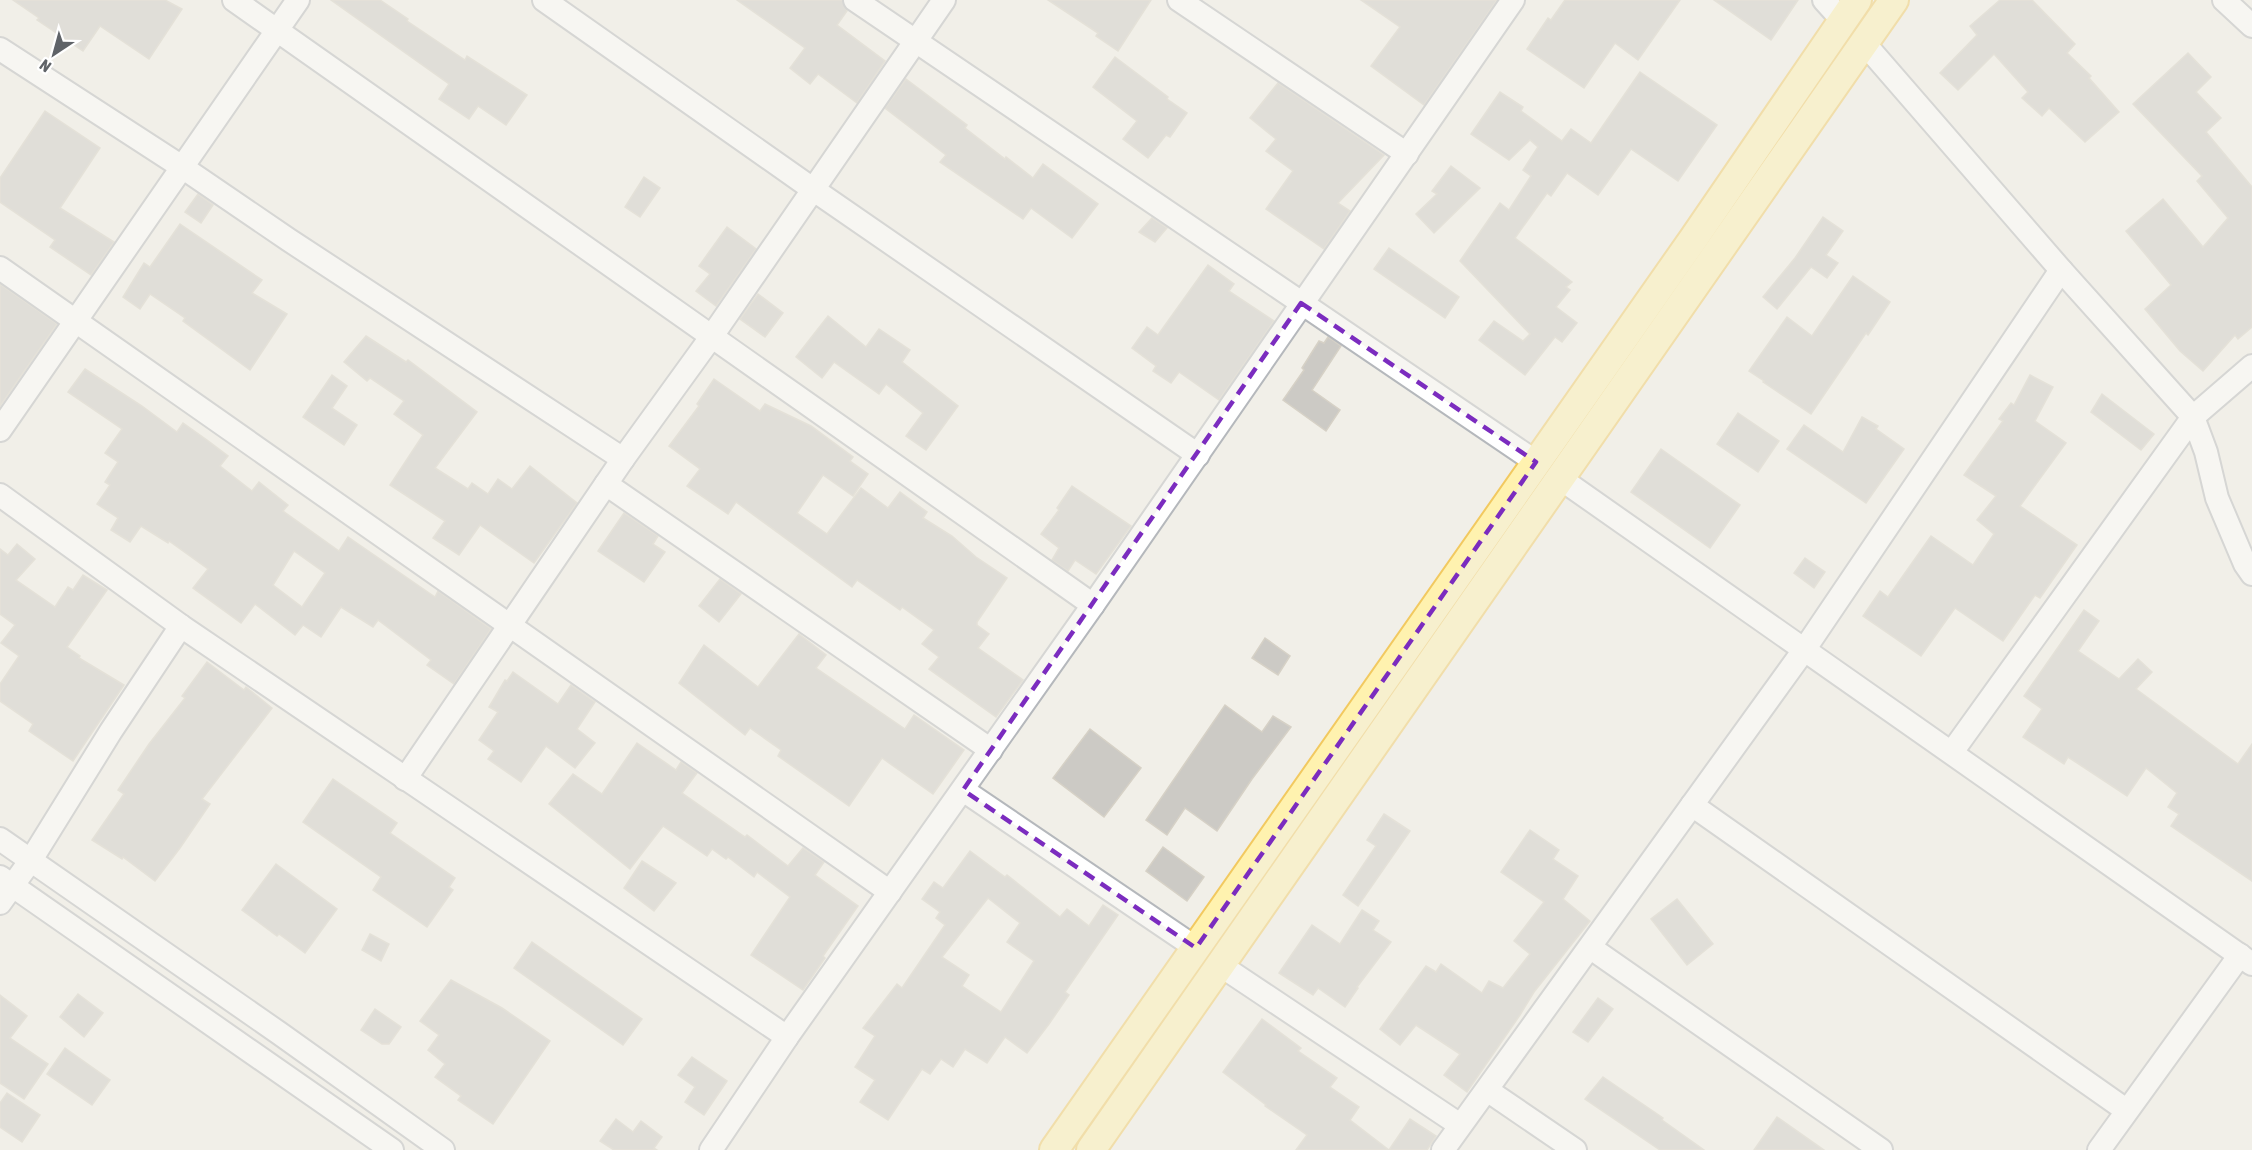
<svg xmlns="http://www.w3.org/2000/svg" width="2252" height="1150" font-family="'Asap Condensed',sans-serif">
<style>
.building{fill:#cccac5;stroke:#d6d1c6;stroke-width:1.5;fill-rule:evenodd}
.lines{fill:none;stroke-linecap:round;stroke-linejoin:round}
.minor-casing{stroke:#b5b8bc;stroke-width:26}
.major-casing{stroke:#f2c960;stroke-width:32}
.minor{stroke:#fff;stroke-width:22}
.major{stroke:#fff2af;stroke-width:28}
.marked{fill:none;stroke:#7b2cbf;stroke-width:4.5;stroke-dasharray:12 8;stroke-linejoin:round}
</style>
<rect width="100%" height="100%" fill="#f1efe8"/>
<!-- building -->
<g class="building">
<path d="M 13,0 L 165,0 L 182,9 L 149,59 L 100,26 L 83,51 L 37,20 L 39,18 Z"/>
<path d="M 331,0 L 380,0 L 408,19 L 407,21 L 465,60 L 467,56 L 527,95 L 506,125 L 478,106 L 469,119 L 439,99 L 449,84 Z"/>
<path d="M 737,0 L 842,0 L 847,11 L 837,25 L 885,61 L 857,103 L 818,74 L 810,84 L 790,68 L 805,48 Z"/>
<path d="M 1048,0 L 1151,0 L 1118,51 L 1096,36 L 1098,33 Z"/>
<path d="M 1361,0 L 1497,0 L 1424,105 L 1371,66 L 1400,27 Z"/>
<path d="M 1565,0 L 1680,0 L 1638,60 L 1615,43 L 1584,88 L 1527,49 L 1548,18 L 1551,20 Z"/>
<path d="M 1714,0 L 1798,0 L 1771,40 Z"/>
<path d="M 2000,0 L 2032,0 L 2075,44 L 2067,53 L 2091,76 L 2089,78 L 2119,112 L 2085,142 L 2049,108 L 2042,116 L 2022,98 L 2028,92 L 1994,54 L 1958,90 L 1940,73 L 1977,35 L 1970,26 Z"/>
<path d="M 2188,53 L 2211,77 L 2196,92 L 2221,118 L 2206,132 L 2252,187 L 2252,327 L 2238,339 L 2235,335 L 2203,371 L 2180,351 L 2145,309 L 2171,285 L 2126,231 L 2163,199 L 2203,247 L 2228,218 L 2197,181 L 2202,176 L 2133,104 Z"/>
<path d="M 1115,57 L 1168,97 L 1167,99 L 1187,113 L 1170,137 L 1166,135 L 1148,158 L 1123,139 L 1137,121 L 1093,87 Z"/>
<path d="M 1640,72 L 1717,125 L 1678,181 L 1631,149 L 1598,195 L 1567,173 L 1551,196 L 1547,193 L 1515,238 L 1572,282 L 1566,287 L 1570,290 L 1556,307 L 1577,323 L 1562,342 L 1555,337 L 1525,375 L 1479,340 L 1494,321 L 1523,341 L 1530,334 L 1460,261 L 1500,203 L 1509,210 L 1531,176 L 1523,170 L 1538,147 L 1530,140 L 1509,160 L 1471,134 L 1500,92 L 1523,107 L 1521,111 L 1562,141 L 1571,129 L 1591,143 Z"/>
<path d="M 906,79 L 967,125 L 965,128 L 1005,159 L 1006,157 L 1033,178 L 1043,164 L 1098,204 L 1072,238 L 1031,208 L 1023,219 L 940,162 L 946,155 L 885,108 Z"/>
<path d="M 1278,83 L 1384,155 L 1338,203 L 1350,211 L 1324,249 L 1266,209 L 1293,171 L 1266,151 L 1276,139 L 1250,118 Z"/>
<path d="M 45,111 L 100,148 L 60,208 L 114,242 L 91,275 L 50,247 L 55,240 L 0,202 L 0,178 Z"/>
<path d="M 1451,166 L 1480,188 L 1434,233 L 1416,214 L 1437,194 L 1432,191 Z"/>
<path d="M 644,177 L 660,188 L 640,217 L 625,207 Z"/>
<path d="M 198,194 L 213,205 L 201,223 L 185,212 Z"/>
<path d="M 1823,217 L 1843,231 L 1826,255 L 1838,263 L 1827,278 L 1811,267 L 1777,309 L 1763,297 L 1795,258 Z"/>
<path d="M 1152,218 L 1167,228 L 1155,242 L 1139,232 Z"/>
<path d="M 180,224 L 262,280 L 252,293 L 287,314 L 250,370 L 183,321 L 185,318 L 150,294 L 140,309 L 123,297 L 144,263 L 150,267 Z"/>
<path d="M 727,227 L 756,249 L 716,306 L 696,291 L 710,274 L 699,266 Z"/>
<path d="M 1389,248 L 1459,297 L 1445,318 L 1374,269 Z"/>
<path d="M 1208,265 L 1234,284 L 1229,291 L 1274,321 L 1219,400 L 1179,372 L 1171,383 L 1153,371 L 1156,366 L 1132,348 L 1147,327 L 1158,335 Z"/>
<path d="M 1853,276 L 1890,302 L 1868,335 L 1866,333 L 1811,414 L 1763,382 L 1764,381 L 1749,371 L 1787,317 L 1812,336 Z"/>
<path d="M 0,284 L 57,324 L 0,406 Z"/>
<path d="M 758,294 L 783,313 L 765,337 L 740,319 Z"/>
<path d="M 828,316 L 866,347 L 879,329 L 910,350 L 902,362 L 958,406 L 926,450 L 906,436 L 923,413 L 886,384 L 879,394 L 834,362 L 822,378 L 796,357 Z"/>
<path d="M 366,336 L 406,362 L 408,360 L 477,412 L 435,468 L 468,489 L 472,483 L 488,494 L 498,479 L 512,489 L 530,466 L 577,503 L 534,563 L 480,525 L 459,555 L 433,538 L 445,521 L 390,485 L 423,435 L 394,414 L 404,401 L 370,378 L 367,381 L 344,362 Z"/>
<path d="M 1328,337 L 1341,346 L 1312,390 L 1340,410 L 1326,431 L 1283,400 L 1304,370 L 1302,368 L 1319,341 L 1324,343 Z"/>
<path d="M 85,369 L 142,406 L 177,432 L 183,423 L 207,440 L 228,456 L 220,466 L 252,491 L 259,482 L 288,505 L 283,511 L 339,551 L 348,537 L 435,597 L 438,591 L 491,629 L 454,684 L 427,665 L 431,660 L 378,620 L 373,627 L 341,607 L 321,637 L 303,625 L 295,635 L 255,604 L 241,623 L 193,588 L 208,569 L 169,541 L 168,543 L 141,526 L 130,542 L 111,530 L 118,518 L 97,504 L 110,485 L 105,482 L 118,462 L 105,453 L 122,429 L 68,392 ZM 294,551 L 325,573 L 302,607 L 273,585 Z"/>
<path d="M 332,375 L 347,386 L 332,408 L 357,425 L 344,445 L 303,417 Z"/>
<path d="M 2030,375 L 2053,387 L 2035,421 L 2066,443 L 2020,506 L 2077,545 L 2040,598 L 2035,595 L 2003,641 L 1955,608 L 1921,656 L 1863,616 L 1880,591 L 1888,597 L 1931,536 L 1973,565 L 1994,534 L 1977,520 L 1996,496 L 1964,475 L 2003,421 L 1999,419 L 2011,403 L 2014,405 Z"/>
<path d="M 714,379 L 760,411 L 765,404 L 811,426 L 853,457 L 850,461 L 868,474 L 853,496 L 823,475 L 797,513 L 827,534 L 861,488 L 888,508 L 900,492 L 927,512 L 923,518 L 952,536 L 976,557 L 1007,578 L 977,622 L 977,625 L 989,634 L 978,648 L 1023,680 L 996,717 L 929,669 L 939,657 L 922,644 L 934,630 L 902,607 L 900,610 L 857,580 L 852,587 L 736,502 L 728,514 L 687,486 L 700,469 L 669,446 L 699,406 L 697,404 Z"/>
<path d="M 2102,394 L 2154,434 L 2141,450 L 2091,412 Z"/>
<path d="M 1738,413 L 1779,441 L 1758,472 L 1717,444 Z"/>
<path d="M 1862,417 L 1878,426 L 1876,429 L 1904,449 L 1866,503 L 1787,449 L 1804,425 L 1843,452 Z"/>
<path d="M 1661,449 L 1740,505 L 1710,548 L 1631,492 Z"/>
<path d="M 1072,486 L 1131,526 L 1096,574 L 1075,560 L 1068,571 L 1052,560 L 1059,548 L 1041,534 L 1059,510 L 1057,508 Z"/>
<path d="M 624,513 L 658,536 L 653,544 L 665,552 L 644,582 L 598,551 Z"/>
<path d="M 17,544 L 35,559 L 16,580 L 55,607 L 68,587 L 73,590 L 83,575 L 107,590 L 67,647 L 80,656 L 79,658 L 124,685 L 73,761 L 29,731 L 33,724 L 0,701 L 0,684 L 19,656 L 1,643 L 15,625 L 0,614 L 0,549 L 8,555 Z"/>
<path d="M 1805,558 L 1825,572 L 1814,588 L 1794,573 Z"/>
<path d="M 720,579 L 741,594 L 719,622 L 699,606 Z"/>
<path d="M 2084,610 L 2099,621 L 2078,651 L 2119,679 L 2138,659 L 2152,672 L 2136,689 L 2238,764 L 2252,744 L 2252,881 L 2171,826 L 2179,814 L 2168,807 L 2177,793 L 2146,768 L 2127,796 L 2068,757 L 2064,764 L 2023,737 L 2042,709 L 2024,696 Z"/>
<path d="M 799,634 L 826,655 L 816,668 L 905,729 L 914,715 L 964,750 L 933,794 L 882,758 L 849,806 L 778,756 L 781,750 L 750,728 L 745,735 L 679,683 L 704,645 L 758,687 Z"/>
<path d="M 1265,638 L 1290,656 L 1278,675 L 1252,658 Z"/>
<path d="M 207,662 L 244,690 L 246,687 L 272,708 L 202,799 L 210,804 L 180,848 L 155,881 L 123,857 L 122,859 L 92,840 L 124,794 L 118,790 L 149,744 L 185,698 L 182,696 Z"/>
<path d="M 513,672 L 558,704 L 571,685 L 595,702 L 577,729 L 595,743 L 575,768 L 546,746 L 521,782 L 488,759 L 494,751 L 479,740 L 498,712 L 489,707 L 505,680 L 507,681 Z"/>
<path d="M 1225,705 L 1262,732 L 1273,716 L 1291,727 L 1252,779 L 1217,831 L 1185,808 L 1167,835 L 1146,820 Z"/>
<path d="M 1090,729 L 1141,768 L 1104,817 L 1053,778 Z"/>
<path d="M 637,743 L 676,770 L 681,762 L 697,773 L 682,793 L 745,837 L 747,835 L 788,866 L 803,848 L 824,862 L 815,875 L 858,906 L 823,956 L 825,958 L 803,990 L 751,955 L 790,897 L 757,872 L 754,877 L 728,857 L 726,859 L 712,849 L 707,856 L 663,826 L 630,869 L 549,804 L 573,774 L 602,794 Z"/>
<path d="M 333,779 L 397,823 L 390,833 L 455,878 L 449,887 L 453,890 L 427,927 L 373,890 L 381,877 L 303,822 Z"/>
<path d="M 1384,814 L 1410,831 L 1358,906 L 1343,895 L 1376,846 L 1367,840 Z"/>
<path d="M 1530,830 L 1559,850 L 1553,859 L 1578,876 L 1563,899 L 1590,921 L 1534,992 L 1520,1015 L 1467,1092 L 1444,1075 L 1460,1054 L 1416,1025 L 1400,1045 L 1380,1029 L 1426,966 L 1436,972 L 1441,964 L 1482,993 L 1489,981 L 1503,988 L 1530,954 L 1514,941 L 1544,902 L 1501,872 Z"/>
<path d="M 1163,847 L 1204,877 L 1187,901 L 1146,871 Z"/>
<path d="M 970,851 L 1005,877 L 1007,875 L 1060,917 L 1067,909 L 1089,926 L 1103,905 L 1118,915 L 1065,992 L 1069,995 L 1049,1024 L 1027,1053 L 1005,1037 L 987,1063 L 965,1049 L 953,1067 L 941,1059 L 930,1074 L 922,1069 L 888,1120 L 860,1102 L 875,1080 L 855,1067 L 875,1036 L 863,1028 L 897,984 L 902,988 L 945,925 L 936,918 L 940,912 L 922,899 L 934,882 L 943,888 ZM 988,898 L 1020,923 L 1007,942 L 1034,961 L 1001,1012 L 962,986 L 969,975 L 942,957 Z"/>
<path d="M 642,861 L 676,883 L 654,911 L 624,888 Z"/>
<path d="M 276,864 L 337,909 L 305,953 L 279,934 L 277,936 L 242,910 Z"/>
<path d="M 1677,899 L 1713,944 L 1687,965 L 1651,919 Z"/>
<path d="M 1362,910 L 1379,921 L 1373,930 L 1391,942 L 1357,987 L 1358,988 L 1345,1007 L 1318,988 L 1313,995 L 1279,973 L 1312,925 L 1340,944 Z"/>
<path d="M 370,934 L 389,944 L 381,961 L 362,950 Z"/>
<path d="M 532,942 L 642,1019 L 623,1045 L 514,968 Z"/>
<path d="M 451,980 L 502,1008 L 550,1041 L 493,1124 L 458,1100 L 461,1096 L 435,1077 L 445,1064 L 428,1050 L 439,1035 L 420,1021 Z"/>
<path d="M 78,994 L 103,1013 L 84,1037 L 60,1017 Z"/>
<path d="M 0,995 L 27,1016 L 10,1038 L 48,1064 L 24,1099 L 0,1083 Z"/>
<path d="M 1598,998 L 1613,1009 L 1588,1042 L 1573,1032 Z"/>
<path d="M 375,1009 L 401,1027 L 389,1044 L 382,1044 L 361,1030 Z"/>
<path d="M 1262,1019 L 1301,1048 L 1298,1051 L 1337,1078 L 1330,1087 L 1359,1107 L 1350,1120 L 1389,1150 L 1410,1119 L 1436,1136 L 1427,1150 L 1296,1150 L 1307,1135 L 1265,1106 L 1266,1105 L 1223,1072 Z"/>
<path d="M 65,1048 L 110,1080 L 92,1105 L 47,1074 Z"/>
<path d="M 692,1057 L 727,1081 L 704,1115 L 685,1102 L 695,1087 L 678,1075 Z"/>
<path d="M 1603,1077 L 1663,1118 L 1662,1120 L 1704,1150 L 1660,1150 L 1585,1099 Z"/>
<path d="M 7,1093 L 40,1115 L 22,1142 L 0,1127 L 0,1103 Z"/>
<path d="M 1777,1117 L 1824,1150 L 1754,1150 Z"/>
<path d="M 616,1119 L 633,1132 L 641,1121 L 662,1137 L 654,1148 L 657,1150 L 614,1150 L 600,1141 Z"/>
</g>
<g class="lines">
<defs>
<g id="minor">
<path d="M 234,0 L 1093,605"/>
<path d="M 544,0 L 814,190 L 1198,455"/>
<path d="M 855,0 L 1536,462"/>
<path d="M 1179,0 L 1407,154"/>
<path d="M 1824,0 L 1842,20"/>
<path d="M 2224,0 L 2252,26"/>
<path d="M 1864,43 L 2061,270 L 2193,417 L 2206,452 L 2217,498 L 2245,564 L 2252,574"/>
<path d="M 0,49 L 182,167 L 289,240 L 623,459"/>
<path d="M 0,268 L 890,892"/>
<path d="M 0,430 L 298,0"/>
<path d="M 1561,479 L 2252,964"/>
<path d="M 606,484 L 991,750"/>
<path d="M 0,495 L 181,626 L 787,1037"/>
<path d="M 1952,752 L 2193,417 L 2252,366"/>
<path d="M 405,779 L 623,459 L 712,336 L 944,0"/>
<path d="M 963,790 L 1196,948"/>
<path d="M 1692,805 L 2126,1110"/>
<path d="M 0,839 L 279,1033 L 443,1150"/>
<path d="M 0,877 L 392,1150"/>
<path d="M 0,903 L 31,860 L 111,731 L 181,626"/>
<path d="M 1591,948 L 1881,1150"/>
<path d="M 1220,965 L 1460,1125"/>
<path d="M 1487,1090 L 1575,1150"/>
<path d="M 711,1150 L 787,1037 L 1093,605 L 1513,0"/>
<path d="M 1443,1150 L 1804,650 L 2061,270"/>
<path d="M 2099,1150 L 2240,955"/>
</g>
<g id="major">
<path d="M 1054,1150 L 1694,238 L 1857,0"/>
<path d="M 1091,1150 L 1894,0"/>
</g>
</defs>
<!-- minor casing -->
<use href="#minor" class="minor-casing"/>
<!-- major casing -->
<use href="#major" class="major-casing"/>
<!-- minor -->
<use href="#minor" class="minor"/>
<!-- major -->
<use href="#major" class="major"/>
</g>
<!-- marked area -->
<path d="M0 0H2252V1150H0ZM 1301,303 L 1536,462 L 1196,948 L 963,790 Z" fill="#f1efe8" fill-opacity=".55" fill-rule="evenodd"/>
<path class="marked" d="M 1301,303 L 1536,462 L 1196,948 L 963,790 Z"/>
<!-- north arrow -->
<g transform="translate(54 54) rotate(216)" stroke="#ffffff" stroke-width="4.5" paint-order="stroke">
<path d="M0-4.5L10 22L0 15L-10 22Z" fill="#5f6368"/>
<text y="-9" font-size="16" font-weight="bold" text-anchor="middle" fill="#5f6368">N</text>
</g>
</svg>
